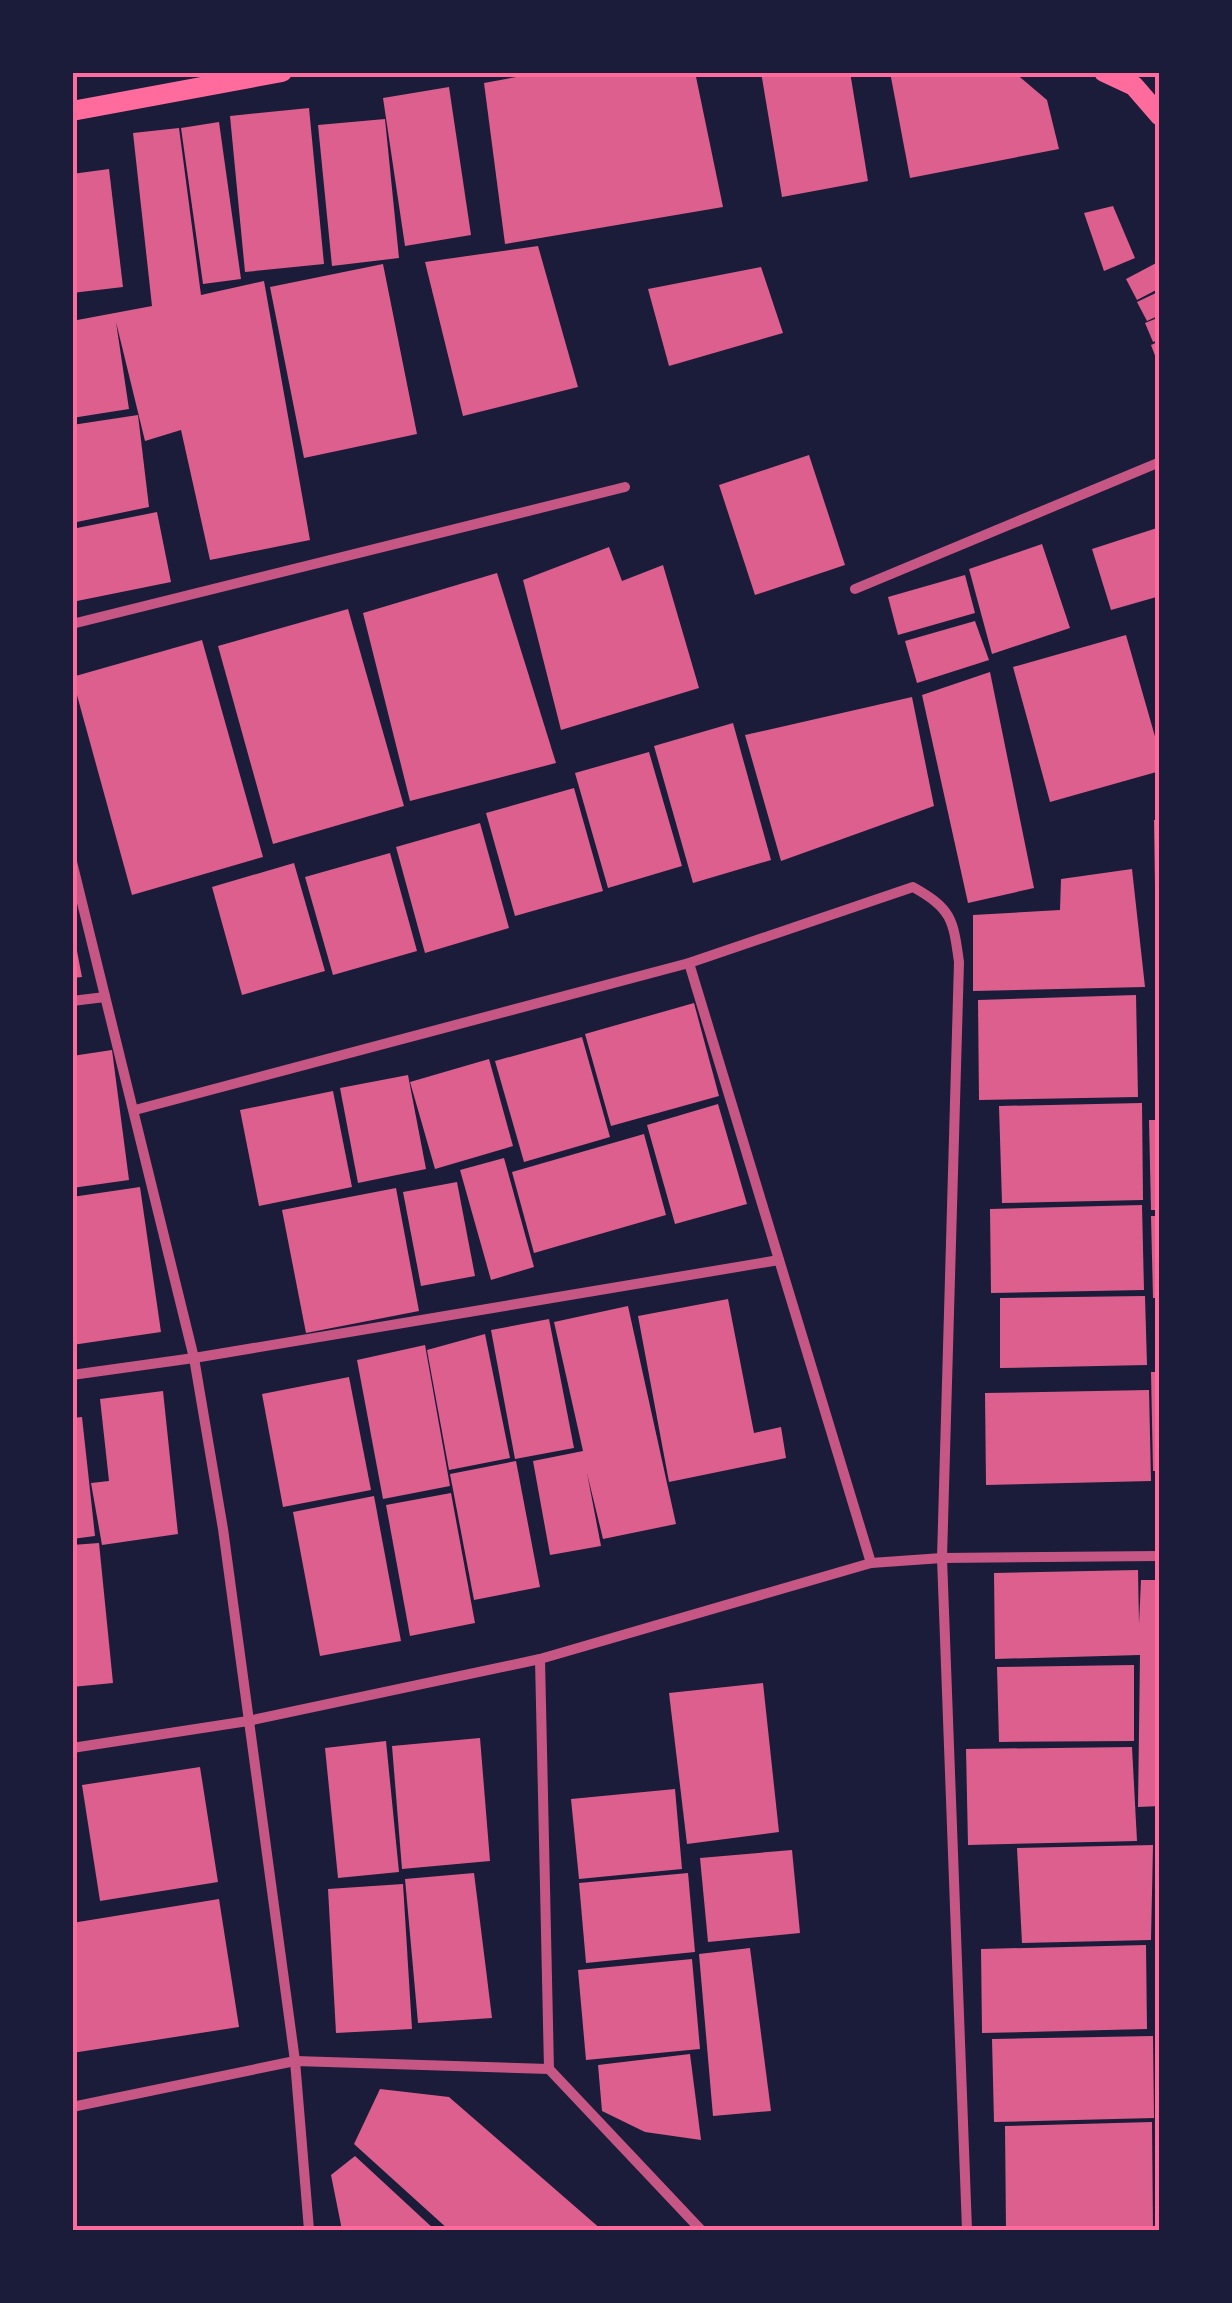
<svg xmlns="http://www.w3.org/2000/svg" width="1232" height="2303" font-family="'Open Sans',sans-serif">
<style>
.building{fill:#dd5f8e}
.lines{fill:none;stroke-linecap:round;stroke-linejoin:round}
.minor{stroke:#c65784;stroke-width:10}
.secondary{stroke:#ff6b9d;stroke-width:20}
.neatline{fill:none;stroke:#ff6b9d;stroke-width:4}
</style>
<rect width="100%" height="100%" fill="#1b1b3a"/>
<!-- building -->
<g class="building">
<path d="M 544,72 L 695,72 L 723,207 L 505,244 L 484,83 Z"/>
<path d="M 761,72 L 850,72 L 868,181 L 782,197 Z"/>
<path d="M 890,72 L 1014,72 L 1047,100 L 1059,149 L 910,178 Z"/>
<path d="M 449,87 L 471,235 L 405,246 L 383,98 Z"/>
<path d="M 309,108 L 324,264 L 245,272 L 230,116 Z"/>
<path d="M 385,119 L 399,258 L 332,266 L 318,125 Z"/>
<path d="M 219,122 L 241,279 L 203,284 L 181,128 Z"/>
<path d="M 179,128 L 201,295 L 264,281 L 310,540 L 210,560 L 181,430 L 145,441 L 116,322 L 129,409 L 72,418 L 72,321 L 152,306 L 133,133 Z"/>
<path d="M 109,169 L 123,287 L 72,293 L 72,174 Z"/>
<path d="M 1113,206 L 1135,258 L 1104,271 L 1084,213 Z"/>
<path d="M 538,246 L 578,387 L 463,416 L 425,262 Z"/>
<path d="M 1160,261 L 1160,288 L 1137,300 L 1126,279 Z"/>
<path d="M 383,264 L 417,434 L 304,458 L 270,287 Z"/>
<path d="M 761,267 L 783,333 L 669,366 L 648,289 Z"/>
<path d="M 1160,291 L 1160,315 L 1147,321 L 1137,302 Z"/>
<path d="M 1160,317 L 1160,339 L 1153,342 L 1145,323 Z"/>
<path d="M 1160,341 L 1160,366 L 1159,366 L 1151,345 Z"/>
<path d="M 138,415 L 149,507 L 72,523 L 72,425 Z"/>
<path d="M 809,455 L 845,565 L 755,595 L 719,485 Z"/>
<path d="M 157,512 L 171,582 L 72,602 L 72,529 Z"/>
<path d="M 1160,527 L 1160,596 L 1111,610 L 1092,549 Z"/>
<path d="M 1042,544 L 1070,628 L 992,654 L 969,569 Z"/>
<path d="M 609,547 L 622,581 L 663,565 L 699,688 L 561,730 L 523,580 Z"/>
<path d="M 497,573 L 556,763 L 410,801 L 363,613 Z"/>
<path d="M 965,575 L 975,613 L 898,635 L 888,597 Z"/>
<path d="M 348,609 L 404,806 L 273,844 L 218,646 Z"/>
<path d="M 975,621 L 989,660 L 917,683 L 905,641 Z"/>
<path d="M 1126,635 L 1160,754 L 1160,771 L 1050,802 L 1013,667 Z"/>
<path d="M 202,640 L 263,857 L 132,895 L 72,677 Z"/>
<path d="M 990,672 L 1034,888 L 968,903 L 922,695 Z"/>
<path d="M 912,697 L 934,806 L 781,861 L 745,735 Z"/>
<path d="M 733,723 L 771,860 L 693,883 L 654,746 Z"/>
<path d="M 649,752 L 682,866 L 608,888 L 575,773 Z"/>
<path d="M 574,788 L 603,891 L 515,916 L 486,813 Z"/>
<path d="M 1154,820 L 1160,820 L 1160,886 L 1155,886 Z"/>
<path d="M 480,823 L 509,928 L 425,953 L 396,847 Z"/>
<path d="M 390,853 L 417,951 L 333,975 L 305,877 Z"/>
<path d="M 294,863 L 325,971 L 242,995 L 212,887 Z"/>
<path d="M 1132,869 L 1145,987 L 973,991 L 973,915 L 1060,910 L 1061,879 Z"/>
<path d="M 72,925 L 82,977 L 72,978 Z"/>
<path d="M 1136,995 L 1138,1097 L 979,1100 L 978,1000 Z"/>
<path d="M 694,1003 L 719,1096 L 611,1126 L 585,1034 Z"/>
<path d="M 582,1037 L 610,1137 L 524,1162 L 495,1061 Z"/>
<path d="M 112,1050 L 129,1180 L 72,1188 L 72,1056 Z"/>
<path d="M 489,1059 L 513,1146 L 435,1169 L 410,1082 Z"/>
<path d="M 408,1075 L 426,1169 L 358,1183 L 340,1088 Z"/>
<path d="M 333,1091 L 352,1187 L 259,1206 L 240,1110 Z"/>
<path d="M 1142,1103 L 1143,1200 L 1002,1203 L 999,1106 Z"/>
<path d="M 718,1104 L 747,1204 L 675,1224 L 647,1125 Z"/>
<path d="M 1149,1120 L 1160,1120 L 1160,1210 L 1151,1210 Z"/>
<path d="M 644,1134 L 666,1215 L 534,1253 L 512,1172 Z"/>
<path d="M 504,1158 L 534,1267 L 491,1280 L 460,1170 Z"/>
<path d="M 457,1182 L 475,1276 L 421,1286 L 403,1192 Z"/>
<path d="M 140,1187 L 161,1332 L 72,1345 L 72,1197 Z"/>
<path d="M 396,1188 L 419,1311 L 306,1333 L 282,1210 Z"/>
<path d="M 1142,1205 L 1144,1290 L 991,1293 L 990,1209 Z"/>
<path d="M 1151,1216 L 1160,1216 L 1160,1298 L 1153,1298 Z"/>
<path d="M 1145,1296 L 1147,1365 L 1000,1368 L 1000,1298 Z"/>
<path d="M 728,1299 L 754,1433 L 781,1427 L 786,1458 L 669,1482 L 638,1316 Z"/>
<path d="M 628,1306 L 676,1524 L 603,1539 L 587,1473 L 601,1546 L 550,1555 L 533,1461 L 583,1451 L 554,1322 Z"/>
<path d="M 549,1319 L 574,1448 L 515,1459 L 491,1330 Z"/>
<path d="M 485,1334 L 510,1458 L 449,1470 L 427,1350 Z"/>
<path d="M 425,1345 L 450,1486 L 383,1499 L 357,1360 Z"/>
<path d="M 1151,1372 L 1160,1372 L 1160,1471 L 1153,1471 Z"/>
<path d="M 349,1377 L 371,1490 L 283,1507 L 262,1394 Z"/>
<path d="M 1149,1390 L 1151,1481 L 986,1485 L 985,1393 Z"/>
<path d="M 163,1391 L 178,1534 L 102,1545 L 91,1483 L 109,1481 L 100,1399 Z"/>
<path d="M 82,1417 L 95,1536 L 72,1539 L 72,1418 Z"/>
<path d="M 516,1461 L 540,1587 L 474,1600 L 450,1474 Z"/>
<path d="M 451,1493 L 475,1623 L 410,1636 L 386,1505 Z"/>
<path d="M 374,1496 L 401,1641 L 320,1656 L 293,1512 Z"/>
<path d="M 99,1543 L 113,1683 L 72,1687 L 72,1545 Z"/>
<path d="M 1138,1570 L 1139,1624 L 1141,1580 L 1160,1580 L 1160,1806 L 1138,1807 L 1140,1655 L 995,1659 L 994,1573 Z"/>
<path d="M 1134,1665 L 1134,1741 L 999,1742 L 997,1667 Z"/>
<path d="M 763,1683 L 779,1832 L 687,1844 L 669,1693 Z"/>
<path d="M 480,1738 L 490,1861 L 402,1869 L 392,1746 Z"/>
<path d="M 386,1741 L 399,1872 L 338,1878 L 325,1748 Z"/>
<path d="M 1132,1747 L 1137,1841 L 968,1845 L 966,1749 Z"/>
<path d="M 200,1767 L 218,1882 L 100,1901 L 82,1785 Z"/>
<path d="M 675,1789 L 682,1869 L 579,1879 L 571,1799 Z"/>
<path d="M 1153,1845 L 1151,1940 L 1022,1943 L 1017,1848 Z"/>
<path d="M 792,1850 L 800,1933 L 708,1942 L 700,1858 Z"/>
<path d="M 474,1873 L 492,2018 L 418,2023 L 405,1879 Z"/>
<path d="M 688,1873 L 695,1952 L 586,1963 L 579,1883 Z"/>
<path d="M 403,1884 L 412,2029 L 336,2033 L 328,1889 Z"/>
<path d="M 219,1899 L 239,2027 L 72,2053 L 72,1923 Z"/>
<path d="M 1146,1945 L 1147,2029 L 982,2033 L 981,1949 Z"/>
<path d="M 750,1948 L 771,2111 L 713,2116 L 699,1954 Z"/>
<path d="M 692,1959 L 700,2049 L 586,2060 L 578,1970 Z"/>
<path d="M 1153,2036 L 1154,2118 L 994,2122 L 992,2039 Z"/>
<path d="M 690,2054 L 701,2140 L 645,2132 L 602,2111 L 598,2065 Z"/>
<path d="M 380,2089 L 449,2097 L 602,2230 L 449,2230 L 354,2144 Z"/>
<path d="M 1152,2122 L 1153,2230 L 1006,2230 L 1005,2126 Z"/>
<path d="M 355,2156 L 435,2230 L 342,2230 L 331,2175 Z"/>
</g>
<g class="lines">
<!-- minor -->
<g class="minor">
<path d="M 855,589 L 1160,462"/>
<path d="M 72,624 L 625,487"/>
<path d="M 72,862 L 194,1358 L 223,1529 L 295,2061 L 309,2230"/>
<path d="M 689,963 L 871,1563"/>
<path d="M 72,1001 L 105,997"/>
<path d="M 135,1110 L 689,963 L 913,887 C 952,909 953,919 959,962 L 942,1558 L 967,2230"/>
<path d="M 72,1375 L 194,1358 L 779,1260"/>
<path d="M 540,1659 L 549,2069"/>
<path d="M 72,1748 L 248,1721 L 540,1659 L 871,1563 L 942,1558 L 1160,1556"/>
<path d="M 72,2107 L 295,2061 L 549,2069 L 701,2230"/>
</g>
<!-- secondary -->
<g class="secondary">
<path d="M 1104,72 L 1134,86 L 1160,116"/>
<path d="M 72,111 L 282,72"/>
</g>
</g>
<!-- border -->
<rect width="1232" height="2303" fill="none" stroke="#1b1b3a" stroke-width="150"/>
<rect x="75" y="75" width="1082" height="2153" class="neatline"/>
</svg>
